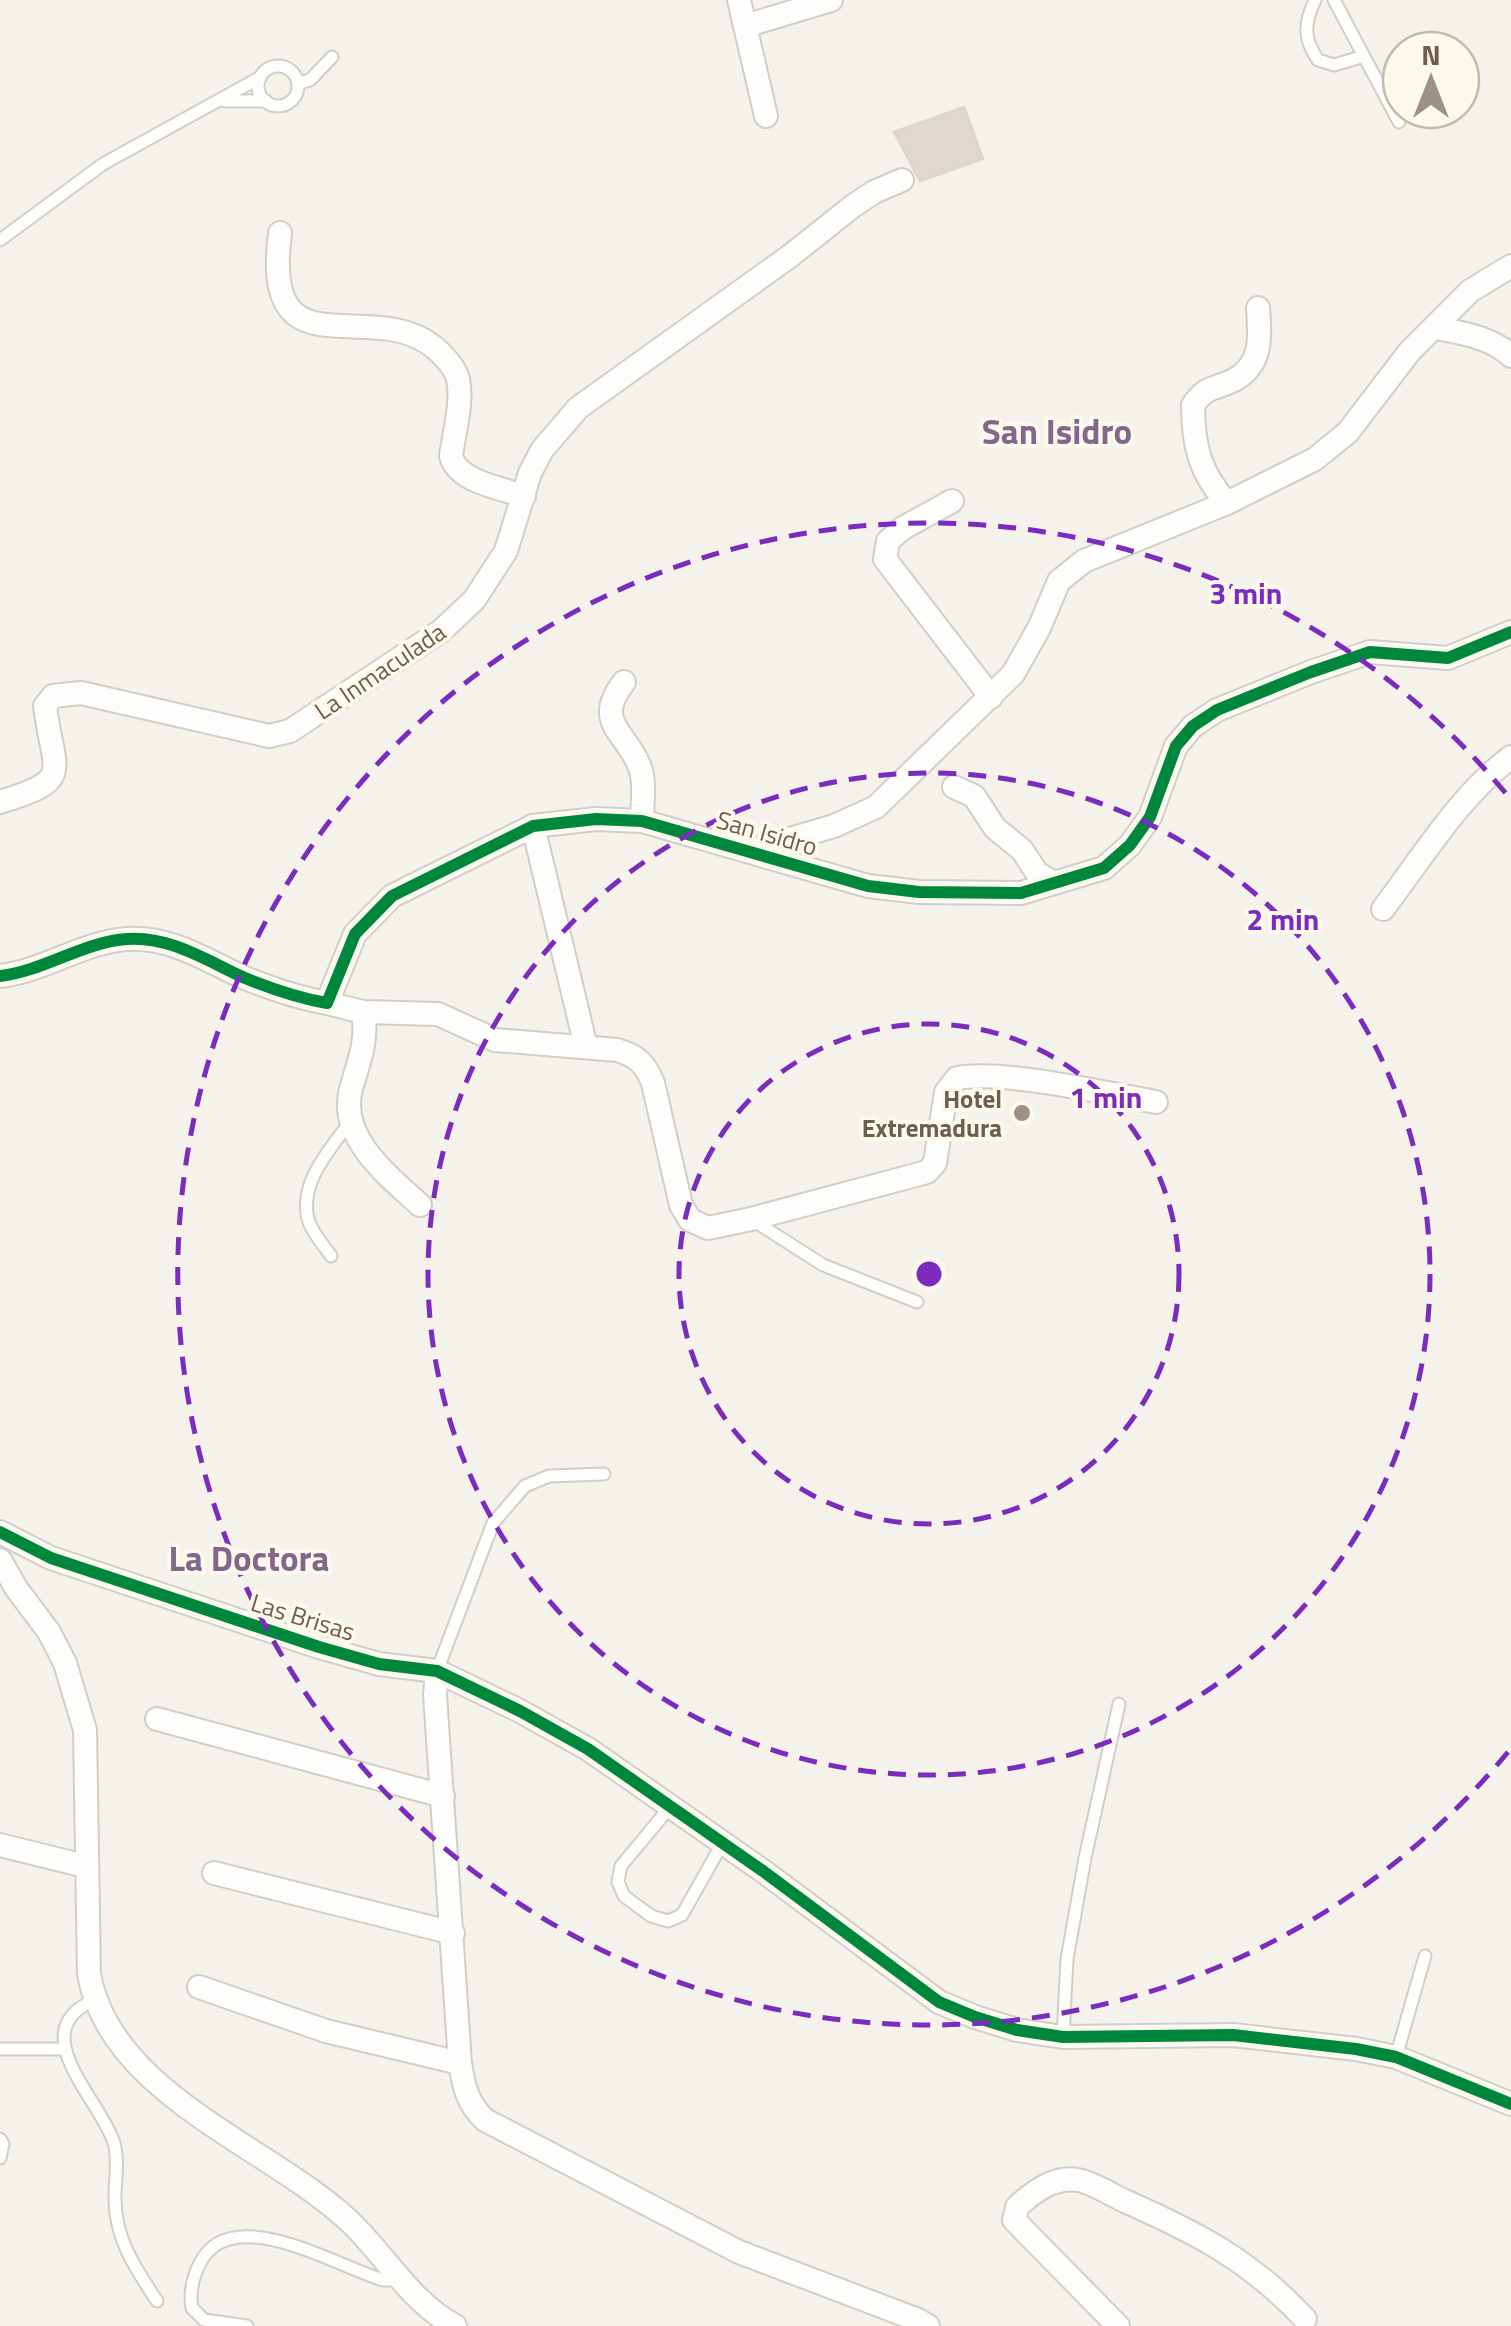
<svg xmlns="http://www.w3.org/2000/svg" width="1511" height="2326" font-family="'Titillium Web',sans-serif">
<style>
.building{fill:#ded8d0;stroke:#dcd6cd;stroke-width:2.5}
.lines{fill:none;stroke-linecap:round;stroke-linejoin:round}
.lane-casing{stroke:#d2cec7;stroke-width:15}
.street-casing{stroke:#d2cec7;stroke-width:26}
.lane{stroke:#fdfdfc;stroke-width:11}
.street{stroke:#fdfdfc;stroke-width:22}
.cycleway-casing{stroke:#fcf8eb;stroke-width:19}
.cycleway{stroke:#00873e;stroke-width:12}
.ring{fill:none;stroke:#7b2cbf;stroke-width:5;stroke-dasharray:18 12}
.poi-dot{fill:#9d9285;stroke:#fcf8eb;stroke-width:4}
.labels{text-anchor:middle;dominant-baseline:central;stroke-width:8;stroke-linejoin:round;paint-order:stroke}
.street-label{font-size:25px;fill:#6e5e4e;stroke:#fcf8eb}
.poi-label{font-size:25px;font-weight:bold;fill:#6e5e4e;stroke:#fcf8eb;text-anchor:end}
.district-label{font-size:35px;font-weight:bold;fill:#83668b;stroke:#fcf8eb}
.centre{fill:#7b2cbf;stroke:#fcf8eb;stroke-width:5}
.ring-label{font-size:30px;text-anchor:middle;font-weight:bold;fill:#7b2cbf;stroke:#fcf8eb;stroke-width:8;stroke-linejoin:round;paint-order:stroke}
</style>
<rect width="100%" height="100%" fill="#f4f2ea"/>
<!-- building -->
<path class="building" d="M 964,107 L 983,159 L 920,181 L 894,132 Z"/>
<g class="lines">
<defs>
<g id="lane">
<path d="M 1315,0 C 1304,24 1303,38 1318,60 L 1334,65 L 1361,57"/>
<path d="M 1334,0 L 1399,122"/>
<circle cx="278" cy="86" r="20"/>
<path d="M 299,83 L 310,80 L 332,57"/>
<path d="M 225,101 L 266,101"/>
<path d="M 0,240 L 103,164 L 259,78"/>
<path d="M 751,1219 L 823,1265 L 917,1302"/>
<path d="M 331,1256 C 324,1246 313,1233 309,1222 C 297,1185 329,1151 349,1123"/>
<path d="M 437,1671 L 493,1523 L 525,1486 L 549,1476 L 604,1474"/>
<path d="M 670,1807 L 621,1866 L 618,1882 L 624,1896 L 651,1916 L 668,1921 L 682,1915 L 722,1844"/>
<path d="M 94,2000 C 22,2032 101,2100 114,2143 C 119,2161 115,2178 115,2196 C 114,2237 135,2268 157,2301"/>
<path d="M 1063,2037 L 1067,1959 L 1085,1858 L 1119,1704"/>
<path d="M 0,2049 L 64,2049"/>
<path d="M 1396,2057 L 1425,1956"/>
<path d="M 0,2139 L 3,2144 L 0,2158"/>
<path d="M 247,2326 L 204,2320 L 192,2308 C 189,2292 193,2277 200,2263 C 231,2201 336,2266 383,2280 L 395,2280 L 398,2275"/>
</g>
<g id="street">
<path d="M 739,0 L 766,116"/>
<path d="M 745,26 L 831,0"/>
<path d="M 280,233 C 261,379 370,294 435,348 C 444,356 455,367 458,379 C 463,403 454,432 451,456 C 458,482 500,488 524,496"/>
<path d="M 1436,328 C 1462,333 1491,337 1511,356"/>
<path d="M 952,501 L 903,528 L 888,541 L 885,559 L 991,697"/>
<path d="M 1227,503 C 1200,473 1193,446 1193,405 C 1207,385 1214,390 1234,380 C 1263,364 1260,337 1258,308"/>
<path d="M 624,682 C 593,722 625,731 639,765 C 646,781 642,804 642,821"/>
<path d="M 954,787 L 974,796 L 995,828 L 1022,850 L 1037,873 L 1054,883"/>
<path d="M 0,802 C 76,779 53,773 45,706 L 53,696 L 81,693 L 269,736 L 290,731 L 441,631 L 474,600 L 506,551 L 530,473 L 542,450 L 578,408 L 790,256 L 853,206 L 874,192 L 902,180"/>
<path d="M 533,826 L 586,1047"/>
<path d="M 750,851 L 834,826 L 876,807 L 1013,674 L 1039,628 L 1059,581 L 1084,561 L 1227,503 L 1315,459 L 1348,432 L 1410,351 L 1470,291 L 1511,266"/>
<path d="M 1383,909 C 1422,858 1459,796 1511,757"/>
<path d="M 0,976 C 44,971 83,942 127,939 C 171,936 207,961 245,978 C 272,989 298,998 327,1003 L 355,934 L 392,896 L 533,826 L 596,819 L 642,821 L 868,886 L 919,892 L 1021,893 L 1104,868 L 1130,845 L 1150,817 L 1176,746 L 1193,726 L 1217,710 L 1311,672 L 1370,652 L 1448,658 L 1511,632"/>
<path d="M 327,1003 L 363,1012 L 438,1014 L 495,1040 L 617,1050 C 637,1056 645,1063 653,1083 L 681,1205 L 690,1220 L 708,1228 L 751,1219 L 927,1172 L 935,1163 L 946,1092 L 957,1078 C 1007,1070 1103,1093 1156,1102"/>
<path d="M 363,1012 C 368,1041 359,1061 351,1089 C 338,1137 388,1176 420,1205"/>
<path d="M 0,1532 L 51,1558 L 319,1647 L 379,1664 L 437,1671 L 520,1711 L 588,1749 L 763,1871 L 939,2002 L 975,2017 L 1017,2030 L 1063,2037 L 1233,2035 L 1356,2049 L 1396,2057 L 1511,2104"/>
<path d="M 0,1560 L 16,1588 L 49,1632 L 65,1663 L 85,1730 L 89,1974 C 110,2093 266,2145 347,2219 C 385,2254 409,2301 455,2326"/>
<path d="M 437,1671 L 435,1695 L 460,2063 C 464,2087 467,2103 485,2120 L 739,2252 L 918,2320 L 928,2326"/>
<path d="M 157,1719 L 443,1796"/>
<path d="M 0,1845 L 85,1866"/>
<path d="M 214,1873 L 453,1933"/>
<path d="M 199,1987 L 326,2031 L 460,2063"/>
<path d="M 1118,2326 L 1014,2220 L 1017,2207 C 1033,2192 1054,2176 1078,2180 C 1094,2183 1113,2196 1127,2202 C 1199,2234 1251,2261 1305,2319"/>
</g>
</defs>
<!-- lane casing -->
<use href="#lane" class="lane-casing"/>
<!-- street casing -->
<use href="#street" class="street-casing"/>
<!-- lane -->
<use href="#lane" class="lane"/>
<!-- street -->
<use href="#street" class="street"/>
<defs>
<g id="cycleway">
<path d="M 0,976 C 44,971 83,942 127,939 C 171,936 207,961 245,978 C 272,989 298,998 327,1003 L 355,934 L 392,896 L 533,826 L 596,819 L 642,821 L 868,886 L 919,892 L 1021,893 L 1104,868 L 1130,845 L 1150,817 L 1176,746 L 1193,726 L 1217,710 L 1311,672 L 1370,652 L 1448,658 L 1511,632"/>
<path d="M 0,1532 L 51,1558 L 319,1647 L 379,1664 L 437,1671 L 520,1711 L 588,1749 L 763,1871 L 939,2002 L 975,2017 L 1017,2030 L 1063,2037 L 1233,2035 L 1356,2049 L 1396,2057 L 1511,2104"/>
</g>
</defs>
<!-- cycleway casing -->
<use href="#cycleway" class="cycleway-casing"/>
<!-- cycleway -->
<use href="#cycleway" class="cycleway"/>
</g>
<!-- distance rings -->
<g class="ring">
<circle cx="929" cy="1274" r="250"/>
<circle cx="929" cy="1274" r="501"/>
<path d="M1508 1752A751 751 0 1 1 1508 796"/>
</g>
<!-- markers -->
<circle class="poi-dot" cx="1022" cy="1113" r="10"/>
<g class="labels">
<!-- street labels -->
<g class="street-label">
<text transform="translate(380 671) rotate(-34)">La Inmaculada</text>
<text transform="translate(767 833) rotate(16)">San Isidro</text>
<text transform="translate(303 1617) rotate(17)">Las Brisas</text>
</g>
<!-- poi labels -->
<g class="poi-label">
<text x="1002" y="1099">Hotel<tspan x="1002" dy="29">Extremadura</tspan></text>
</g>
<!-- district labels -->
<g class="district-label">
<text x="1057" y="431">San Isidro</text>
<text x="249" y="1558">La Doctora</text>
</g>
</g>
<circle cx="929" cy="1274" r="15" class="centre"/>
<g class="ring-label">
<text x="1246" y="604">3 min</text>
<text x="1283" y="930">2 min</text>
<text x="1106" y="1108">1 min</text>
</g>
<!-- north arrow -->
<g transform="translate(1431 80)"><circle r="48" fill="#fcf8eb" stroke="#c3baac" stroke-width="2.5"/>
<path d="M0-8L18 38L0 25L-18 38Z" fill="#9d9285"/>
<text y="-15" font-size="28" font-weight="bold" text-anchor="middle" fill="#6e5e4e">N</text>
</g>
</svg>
